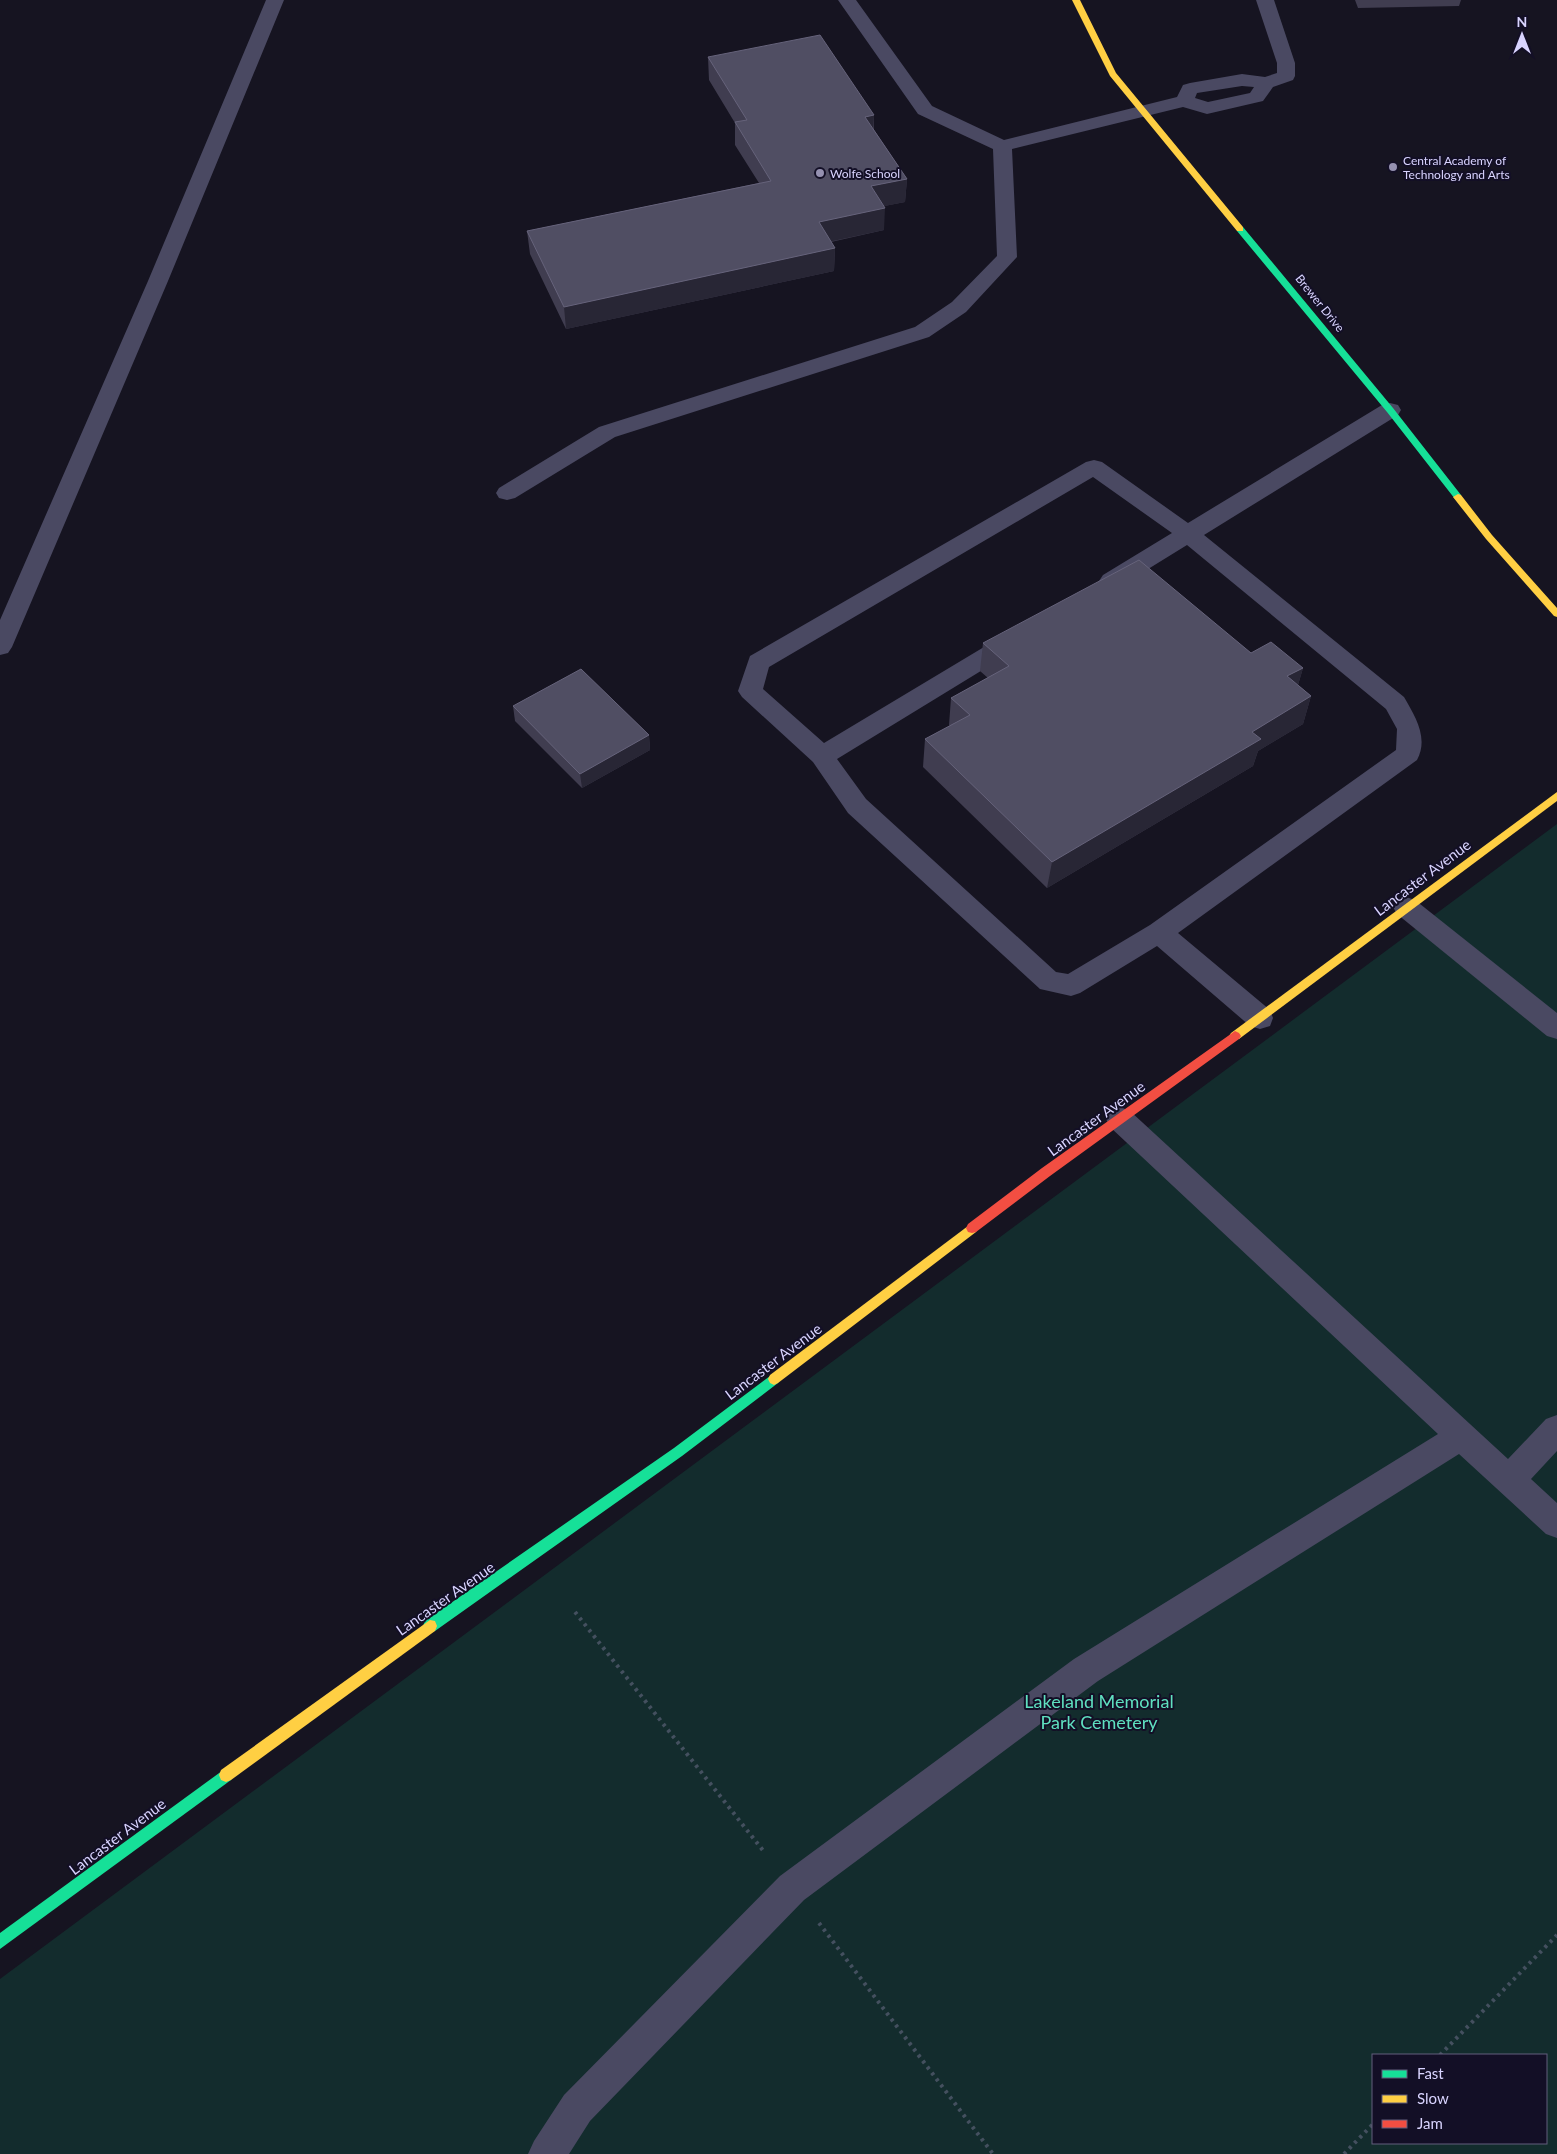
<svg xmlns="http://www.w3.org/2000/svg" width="1557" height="2154" font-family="Lato,sans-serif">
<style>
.green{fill:#132c2d;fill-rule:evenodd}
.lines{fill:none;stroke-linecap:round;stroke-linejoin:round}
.path{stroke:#44505f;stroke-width:4;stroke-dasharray:3 4.5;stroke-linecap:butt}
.lane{fill:#4a4962;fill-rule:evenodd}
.fast{fill:#16e098;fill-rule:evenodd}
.slow{fill:#ffcf43;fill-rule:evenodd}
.jam{fill:#f24e42;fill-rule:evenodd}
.wall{fill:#403d50}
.shaded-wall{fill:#282635}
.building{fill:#504e63;stroke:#66637b}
.poi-dot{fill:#9591b1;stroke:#130f26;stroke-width:2}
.labels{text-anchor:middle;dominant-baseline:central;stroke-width:4;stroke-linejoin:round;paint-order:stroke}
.far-poi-label{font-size:12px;fill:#d9d4ff;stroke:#130f26;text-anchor:start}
.far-street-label{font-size:12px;fill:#d9d4ff;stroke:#130f26}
.street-label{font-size:15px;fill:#d9d4ff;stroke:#130f26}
.near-park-label{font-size:18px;fill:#5fe0c0;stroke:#130f26}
</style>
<rect width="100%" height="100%" fill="#161421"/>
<!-- green -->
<path class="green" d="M 1557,824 L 1557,2154 L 0,2154 L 0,1979 ZM 1373,2055 L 1546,2055 L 1546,2143 L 1373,2143 Z"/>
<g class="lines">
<!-- path -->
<g class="path">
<path d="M 575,1612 L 765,1853"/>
<path d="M 819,1923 L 993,2154"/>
<path d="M 1440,2055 L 1557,1935"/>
<path d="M 1344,2154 L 1373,2124"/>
</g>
<!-- lane -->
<g class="lane">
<path d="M 266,0 L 284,0 L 168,281 L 12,647 L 8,653 L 0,655 L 0,620 L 148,281 Z"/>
<path d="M 838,0 L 856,0 L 932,106 L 1004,140 L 1177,97 L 1183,85 L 1190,83 L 1242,74 L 1265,77 L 1277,73 L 1277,63 L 1256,0 L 1274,0 L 1295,63 L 1295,76 L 1293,80 L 1273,87 L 1263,101 L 1207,114 L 1183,107 L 1012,149 L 1017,257 L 966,312 L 929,337 L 615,437 L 515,498 L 507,500 L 499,498 L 496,493 L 499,488 L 599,427 L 915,327 L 952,302 L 997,256 L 993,149 L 918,114 ZM 1242,86 L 1254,87 L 1250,93 L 1208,102 L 1195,98 L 1197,93 Z"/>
<path d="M 1390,403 L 1398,405 L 1401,410 L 1398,415 L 1204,535 L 1404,697 C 1415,716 1429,738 1417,760 L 1178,933 L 1270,1010 L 1273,1018 L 1270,1026 L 1260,1029 L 1250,1026 L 1157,946 L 1080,993 L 1071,996 L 1040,989 L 848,813 L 813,762 L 742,697 L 738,691 L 750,656 L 1086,462 L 1094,460 L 1102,462 L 1188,523 L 1382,405 ZM 1093,477 L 1172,533 L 1103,575 L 1099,581 L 1103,587 L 1111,589 L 1119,587 L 1187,545 L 1386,709 L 1397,729 L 1396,750 L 1150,925 L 1068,974 L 1056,972 L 866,799 L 837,759 L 1020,647 L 1024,641 L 1020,635 L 1012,633 L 1004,635 L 824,743 L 763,689 L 769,667 Z"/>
<path d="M 1406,897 L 1415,900 L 1557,1013 L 1557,1039 L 1547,1036 L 1397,914 L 1393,907 L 1397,900 Z"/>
<path d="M 1120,1107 L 1130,1111 L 1508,1459 L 1546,1419 L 1557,1415 L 1557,1451 L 1531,1479 L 1557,1503 L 1557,1538 L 1546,1534 L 1459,1454 L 1098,1681 L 804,1900 L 590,2121 L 569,2154 L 528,2154 L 534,2141 L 564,2095 L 780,1876 L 1074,1659 L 1438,1434 L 1110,1127 L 1106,1119 L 1110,1111 Z"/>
</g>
<!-- fast -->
<g class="fast">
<path d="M 1237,227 L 1243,227 L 1393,408 L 1461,495 L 1461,499 L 1455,499 L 1387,412 L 1237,231 Z"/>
<path d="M 774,1373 L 778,1375 L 780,1379 L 778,1383 L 682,1456 L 435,1631 L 430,1632 L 425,1631 L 423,1626 L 425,1621 L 674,1448 Z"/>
<path d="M 226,1768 L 231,1770 L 233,1775 L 231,1780 L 0,1949 L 0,1933 Z"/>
</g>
<!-- slow -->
<g class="slow">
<path d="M 1072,0 L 1080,0 L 1116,73 L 1243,227 L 1243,231 L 1237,231 L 1110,76 Z"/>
<path d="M 1458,494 L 1461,495 L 1492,535 L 1557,608 L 1557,617 L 1554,616 L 1486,539 L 1453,497 Z"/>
<path d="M 1557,792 L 1557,801 L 1239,1039 L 1231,1039 L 1229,1036 L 1231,1033 Z"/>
<path d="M 972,1223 L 976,1224 L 978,1228 L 976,1232 L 778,1383 L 774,1385 L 770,1383 L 768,1379 L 770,1375 Z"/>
<path d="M 430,1620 L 435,1621 L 437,1626 L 435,1631 L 231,1780 L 226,1782 L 221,1780 L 219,1775 L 221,1770 Z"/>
</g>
<!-- jam -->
<path class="jam" d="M 1235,1031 L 1239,1033 L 1241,1036 L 1239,1039 L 1050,1176 L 976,1232 L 972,1233 L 968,1232 L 966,1228 L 968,1224 L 1042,1168 Z"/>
</g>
<!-- wall -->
<g class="wall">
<path d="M 1355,0 L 1461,0 L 1459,6 L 1358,8 Z"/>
<path d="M 708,57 L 874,115 L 874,130 L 907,179 L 905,202 L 884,206 L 884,230 L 831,242 L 835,248 L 834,271 L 566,329 L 530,254 L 527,231 L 759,183 L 735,145 L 735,123 L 709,80 Z"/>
<path d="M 983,643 L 1251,653 L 1303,668 L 1298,685 L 1311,696 L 1303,724 L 1258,751 L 1253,766 L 1047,888 L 923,767 L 925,739 L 950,726 L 949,725 L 951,698 L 988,678 L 980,671 Z"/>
<path d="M 513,706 L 649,735 L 650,750 L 582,788 L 515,721 Z"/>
</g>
<!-- shaded-wall -->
<g class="shaded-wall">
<path d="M 874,115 L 873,138 L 865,117 Z"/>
<path d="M 907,179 L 905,202 L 870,209 L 871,186 Z"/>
<path d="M 885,208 L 884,230 L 819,244 L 819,222 Z"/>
<path d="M 835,248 L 834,271 L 566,329 L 564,307 Z"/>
<path d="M 1303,668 L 1295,695 L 1287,676 Z"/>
<path d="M 1311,696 L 1303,724 L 1258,751 L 1253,766 L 1047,888 L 1052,862 L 1252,732 Z"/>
<path d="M 649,735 L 650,750 L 582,788 L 580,774 Z"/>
</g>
<!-- building -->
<g class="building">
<path d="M 820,35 L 874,115 L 865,117 L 907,179 L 871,186 L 885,208 L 819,222 L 835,248 L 564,307 L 527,231 L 771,181 L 735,122 L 747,120 L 708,57 Z"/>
<path d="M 1139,560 L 1251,653 L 1271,642 L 1303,668 L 1287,676 L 1311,696 L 1252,732 L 1261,739 L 1052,862 L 925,739 L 970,715 L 951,698 L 1009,666 L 983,643 Z"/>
<path d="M 581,669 L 649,735 L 580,774 L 513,706 Z"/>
</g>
<!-- markers -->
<g class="poi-dot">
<circle cx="1393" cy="167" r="5"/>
<circle cx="820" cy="173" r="5"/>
</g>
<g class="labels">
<!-- far-poi labels -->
<g class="far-poi-label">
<text x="1403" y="160">Central Academy of<tspan x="1403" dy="14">Technology and Arts</tspan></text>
<text x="830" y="173">Wolfe School</text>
</g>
<!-- far-street labels -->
<g class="far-street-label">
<text transform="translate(1320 303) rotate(51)">Brewer Drive</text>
</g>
<!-- street labels -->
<g class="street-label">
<text transform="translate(1422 877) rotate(-37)">Lancaster Avenue</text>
<text transform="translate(1096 1118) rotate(-36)">Lancaster Avenue</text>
<text transform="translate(773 1361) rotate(-37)">Lancaster Avenue</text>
<text transform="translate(445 1598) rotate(-35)">Lancaster Avenue</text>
<text transform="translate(117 1836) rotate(-37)">Lancaster Avenue</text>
</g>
<!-- near-park labels -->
<g class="near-park-label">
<text x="1099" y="1701">Lakeland Memorial<tspan x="1099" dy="21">Park Cemetery</tspan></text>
</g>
</g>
<!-- legend -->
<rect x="1372" y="2054" width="175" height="90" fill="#130f26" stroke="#625e7d"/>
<rect x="1382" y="2070" width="25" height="8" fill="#16e098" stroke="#625e7d"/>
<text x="1417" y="2079" font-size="15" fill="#d9d4ff">Fast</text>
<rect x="1382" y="2095" width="25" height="8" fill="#ffcf43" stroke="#625e7d"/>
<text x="1417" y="2104" font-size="15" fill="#d9d4ff">Slow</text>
<rect x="1382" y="2120" width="25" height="8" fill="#f24e42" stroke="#625e7d"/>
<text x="1417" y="2129" font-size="15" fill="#d9d4ff">Jam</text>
<!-- north arrow -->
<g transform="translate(1522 35)" stroke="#130f26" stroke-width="4" paint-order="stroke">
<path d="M0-4L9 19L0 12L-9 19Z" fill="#d9d4ff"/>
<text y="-8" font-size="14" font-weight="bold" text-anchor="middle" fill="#d9d4ff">N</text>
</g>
</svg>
